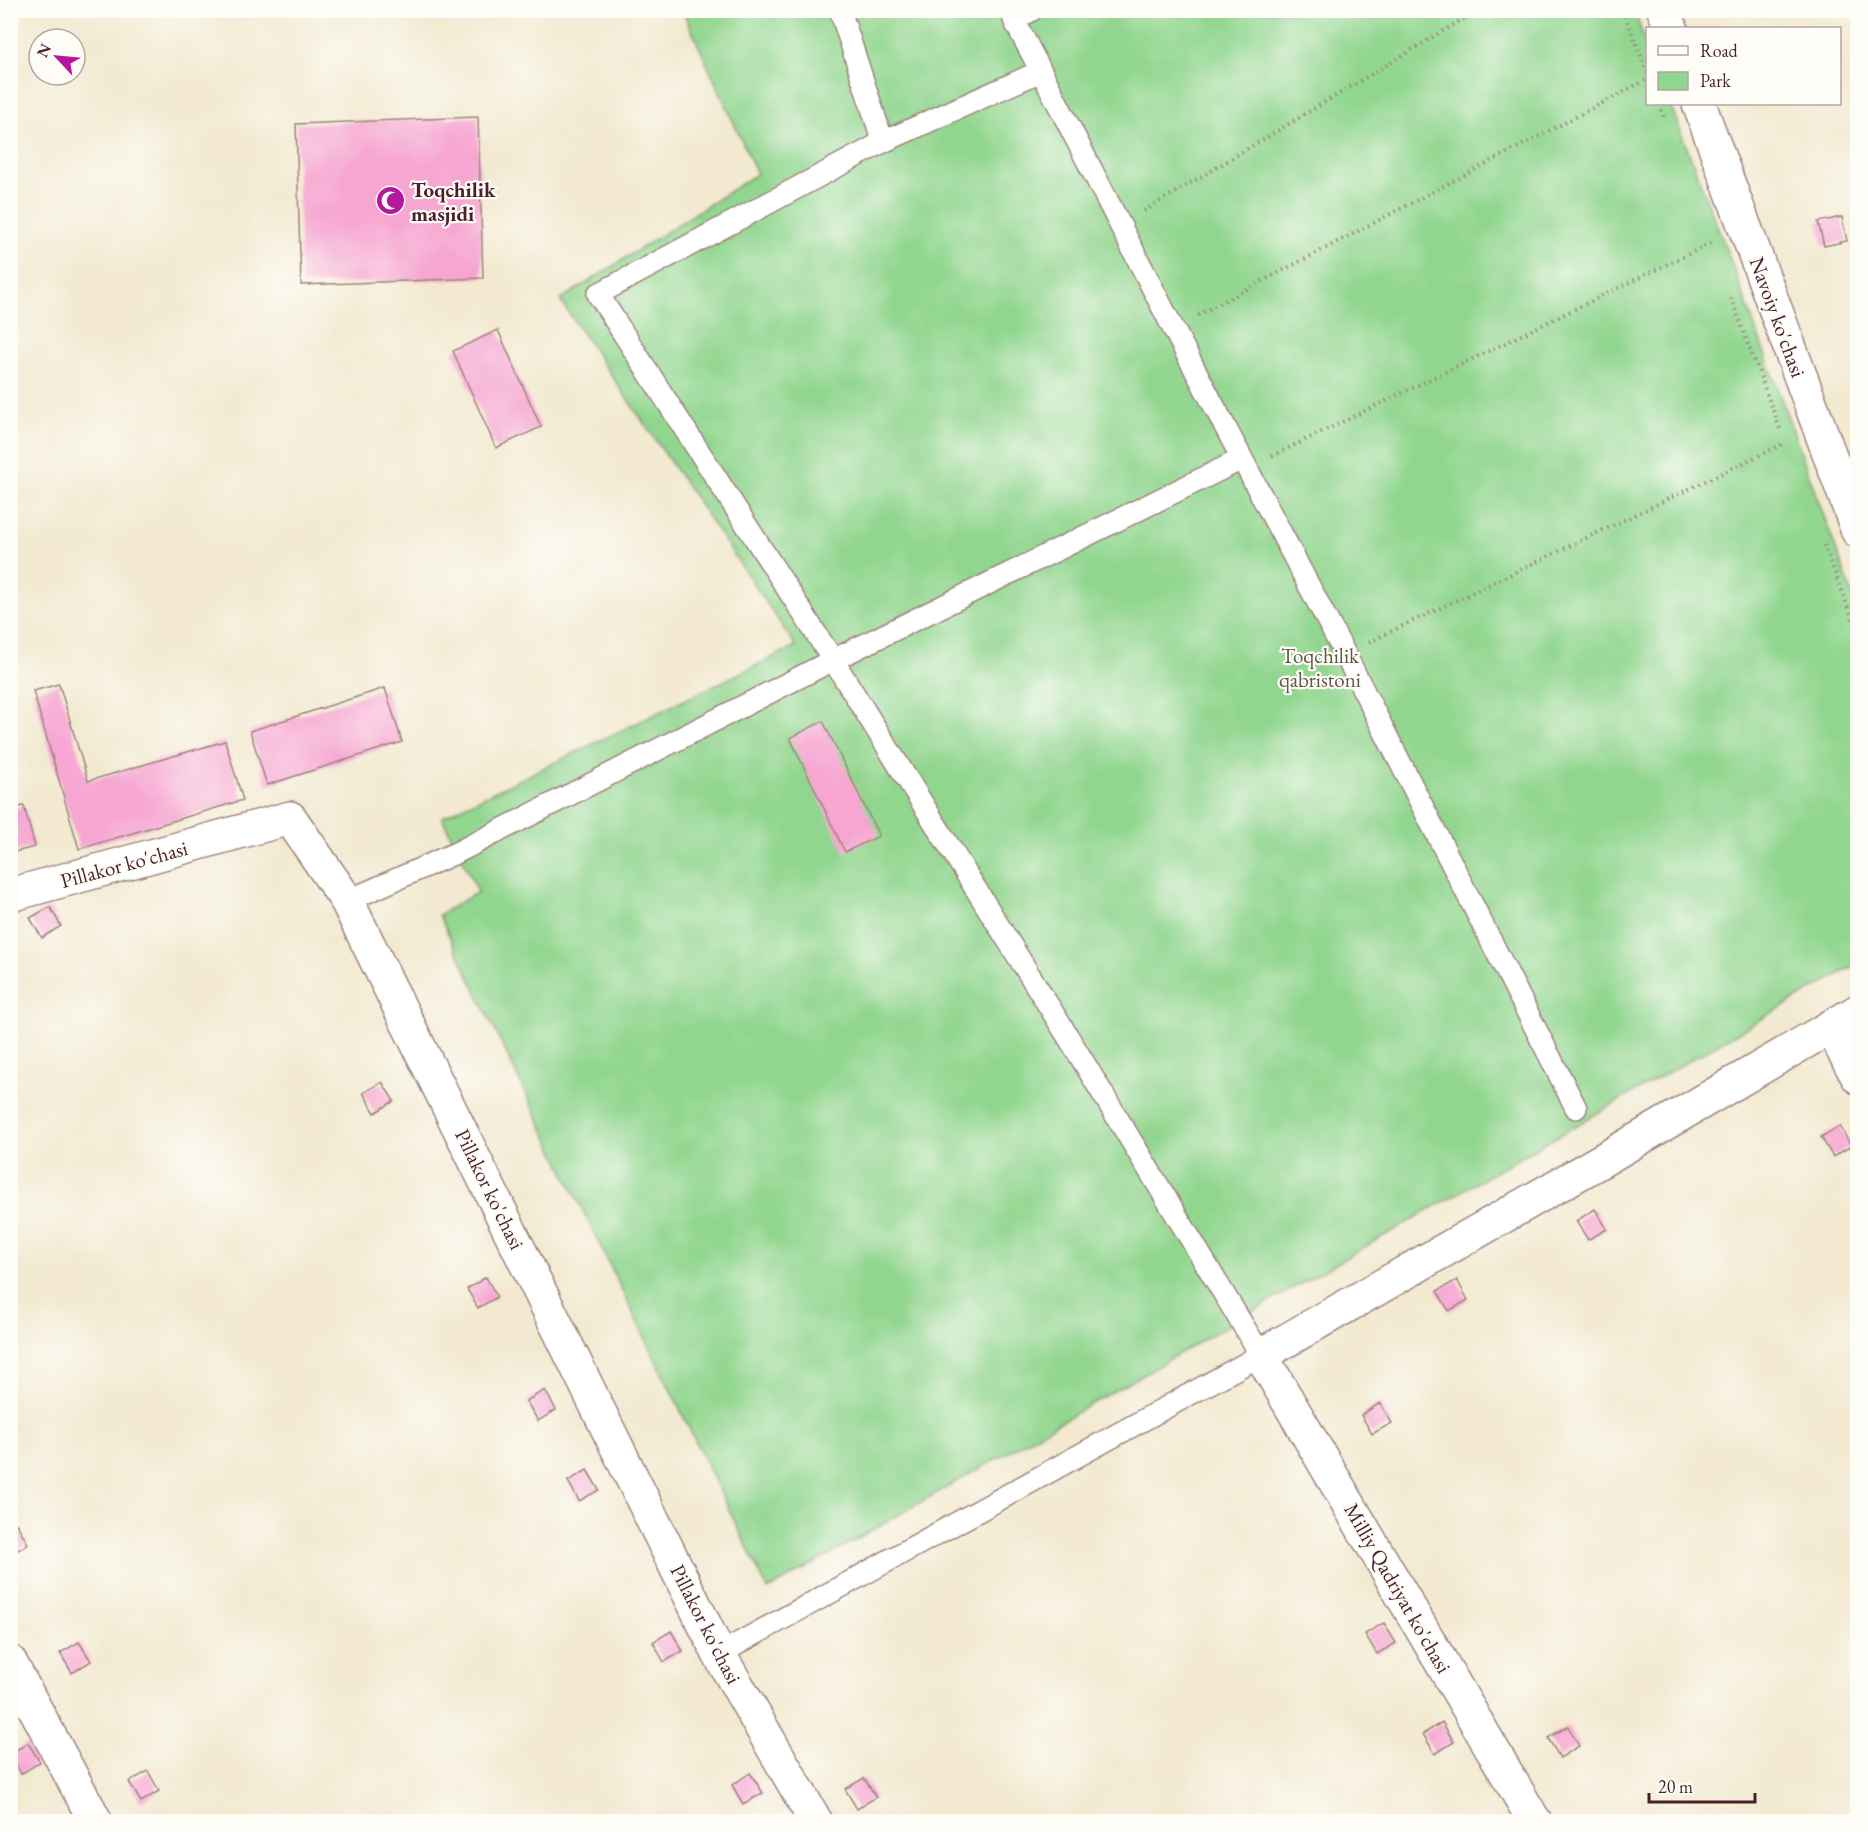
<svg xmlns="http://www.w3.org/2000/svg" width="1868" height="1832" font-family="'EB Garamond',serif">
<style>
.green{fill:#91d68f;stroke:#6e7a5d;stroke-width:1.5}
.building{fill:#f6a6d1}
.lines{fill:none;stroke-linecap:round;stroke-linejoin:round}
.service-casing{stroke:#9e847e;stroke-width:24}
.minor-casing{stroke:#9e847e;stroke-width:36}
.path{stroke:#9e847e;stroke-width:4;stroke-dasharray:1.5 4.5;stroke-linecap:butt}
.service{stroke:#fff;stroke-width:21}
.minor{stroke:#fff;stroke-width:33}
.labels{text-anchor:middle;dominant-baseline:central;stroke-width:4.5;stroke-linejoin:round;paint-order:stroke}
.poi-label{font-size:21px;font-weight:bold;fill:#4a1f2b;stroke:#fdfcf7;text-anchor:start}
.street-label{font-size:21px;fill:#4a1f2b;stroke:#fdfcf7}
.park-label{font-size:21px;fill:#5f5649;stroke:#fdfcf7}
</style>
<rect width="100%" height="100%" fill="#fdfcf7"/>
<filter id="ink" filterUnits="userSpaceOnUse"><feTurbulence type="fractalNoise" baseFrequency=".0167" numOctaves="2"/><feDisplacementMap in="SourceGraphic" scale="12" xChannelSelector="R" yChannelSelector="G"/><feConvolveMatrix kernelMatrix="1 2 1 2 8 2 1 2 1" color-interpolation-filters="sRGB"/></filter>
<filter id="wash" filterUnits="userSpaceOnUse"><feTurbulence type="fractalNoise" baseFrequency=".008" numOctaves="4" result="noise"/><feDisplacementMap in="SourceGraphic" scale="24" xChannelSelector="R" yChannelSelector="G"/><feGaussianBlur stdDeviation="1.35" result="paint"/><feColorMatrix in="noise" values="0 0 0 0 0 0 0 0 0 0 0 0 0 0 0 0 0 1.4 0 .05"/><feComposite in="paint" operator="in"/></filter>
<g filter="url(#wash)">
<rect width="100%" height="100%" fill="#f2e9d0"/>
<!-- green -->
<path class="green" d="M 683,11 L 1634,11 L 1647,46 L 1648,104 L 1670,104 L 1736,275 L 1857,607 L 1857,964 L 768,1590 L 439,915 L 478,892 L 442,817 L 796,646 L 560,300 L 757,174 Z"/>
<g id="blocks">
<!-- building -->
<g class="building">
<path d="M 478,117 L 483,278 L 301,285 L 296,124 Z"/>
<path d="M 1842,217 L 1847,241 L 1824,246 L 1818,222 Z"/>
<path d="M 498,330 L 541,427 L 496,448 L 453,351 Z"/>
<path d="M 59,684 L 88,781 L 225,741 L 243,800 L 79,849 L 33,691 Z"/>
<path d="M 385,688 L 402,742 L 267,785 L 250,731 Z"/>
<path d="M 823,721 L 879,836 L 845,852 L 790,738 Z"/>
<path d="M 24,806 L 35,847 L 10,853 L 10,809 Z"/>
<path d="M 50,907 L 61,926 L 42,938 L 30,918 Z"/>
<path d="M 382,1082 L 394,1101 L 375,1113 L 363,1093 Z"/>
<path d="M 1840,1126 L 1851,1146 L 1833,1157 L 1821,1137 Z"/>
<path d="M 1595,1209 L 1607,1229 L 1588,1240 L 1576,1221 Z"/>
<path d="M 486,1277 L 497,1297 L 478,1308 L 467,1289 Z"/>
<path d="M 1457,1280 L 1468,1300 L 1449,1311 L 1437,1291 Z"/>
<path d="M 545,1390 L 556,1410 L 538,1421 L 526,1401 Z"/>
<path d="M 1380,1403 L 1392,1423 L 1372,1434 L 1361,1415 Z"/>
<path d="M 587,1470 L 599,1490 L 579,1501 L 568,1481 Z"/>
<path d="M 17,1524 L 28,1544 L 10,1555 L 10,1528 Z"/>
<path d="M 1384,1623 L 1396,1643 L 1377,1654 L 1365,1634 Z"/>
<path d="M 671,1631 L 683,1651 L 664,1662 L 653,1642 Z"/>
<path d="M 79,1642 L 91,1661 L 72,1673 L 60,1653 Z"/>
<path d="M 1442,1722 L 1454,1742 L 1435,1754 L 1423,1734 Z"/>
<path d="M 1568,1726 L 1579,1746 L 1560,1758 L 1548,1738 Z"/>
<path d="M 28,1743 L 40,1762 L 21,1774 L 10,1754 Z"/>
<path d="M 148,1771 L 159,1791 L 141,1802 L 129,1782 Z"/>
<path d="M 750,1773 L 763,1793 L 743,1804 L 732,1785 Z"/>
<path d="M 864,1778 L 876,1797 L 857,1809 L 845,1789 Z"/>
</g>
</g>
</g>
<g filter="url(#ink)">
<use href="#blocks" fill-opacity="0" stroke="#9e847e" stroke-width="1.5"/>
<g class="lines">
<defs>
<g id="service">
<path d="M 1041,71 L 1173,328 L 1345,654 L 1576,1108"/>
<path d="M 883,142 L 1041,71 L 1014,20 L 1032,10"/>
<path d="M 347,901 L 458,852 L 833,660 L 1242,459"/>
<path d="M 719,1654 L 1261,1355 L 1075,1048 L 833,660 L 598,294 L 883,142 L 840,10"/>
</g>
<g id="minor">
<path d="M 1664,10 L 1671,28"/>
<path d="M 1699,104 L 1858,531"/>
<path d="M 10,895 L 290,818 L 347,901 L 719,1654 L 816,1822"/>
<path d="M 1830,1027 L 1858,1077"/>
<path d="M 10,1662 L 96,1822"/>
<path d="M 1535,1822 L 1261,1355 L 1611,1155 L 1858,1011"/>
</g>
</defs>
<!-- service casing -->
<use href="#service" class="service-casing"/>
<!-- minor casing -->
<use href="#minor" class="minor-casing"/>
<!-- path -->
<g class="path">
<path d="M 1623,10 L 1648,74"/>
<path d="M 1659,104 L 1664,117"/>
<path d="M 1144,211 L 1478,10"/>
<path d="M 1731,298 L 1780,429"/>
<path d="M 1198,315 L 1648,79"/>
<path d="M 1272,456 L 1711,243"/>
<path d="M 1824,545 L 1858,633"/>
<path d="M 1369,642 L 1785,443"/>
</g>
<!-- service -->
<use href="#service" class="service"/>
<!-- minor -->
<use href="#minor" class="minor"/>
</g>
</g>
<!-- icons -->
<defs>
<symbol id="mosque-disc" viewBox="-11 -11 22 22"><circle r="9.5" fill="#b5179e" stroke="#fdfcf7"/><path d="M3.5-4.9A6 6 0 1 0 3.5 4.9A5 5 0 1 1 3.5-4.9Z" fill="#fff"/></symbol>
</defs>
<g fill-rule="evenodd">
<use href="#mosque-disc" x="374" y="184" width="33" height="33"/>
</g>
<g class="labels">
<!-- poi labels -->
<g class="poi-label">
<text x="411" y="189">Toqchilik<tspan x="411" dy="24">masjidi</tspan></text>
</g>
<!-- street labels -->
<g class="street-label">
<text transform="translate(1778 317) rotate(70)">Navoiy ko'chasi</text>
<text transform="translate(124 864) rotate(-15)">Pillakor ko'chasi</text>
<text transform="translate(490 1189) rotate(64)">Pillakor ko'chasi</text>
<text transform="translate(1398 1588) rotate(60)">Milliy Qadriyat ko'chasi</text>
<text transform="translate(706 1624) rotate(63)">Pillakor ko'chasi</text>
</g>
<!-- park labels -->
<g class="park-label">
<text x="1320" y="655">Toqchilik<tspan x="1320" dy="24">qabristoni</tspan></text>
</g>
</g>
<!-- margin -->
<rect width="1868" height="1832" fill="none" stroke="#fdfcf7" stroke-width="36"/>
<!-- legend -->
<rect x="1646" y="27" width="195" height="78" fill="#fdfcf7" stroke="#b5a4a5" stroke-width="1.5"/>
<rect x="1658" y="46" width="30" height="9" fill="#ffffff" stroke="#b5a4a5" stroke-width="1.5"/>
<text x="1700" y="57" font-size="18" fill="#4a1f2b">Road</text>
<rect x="1658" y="72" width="30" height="18" fill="#91d68f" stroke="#b5a4a5" stroke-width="1.5"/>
<text x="1700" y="87" font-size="18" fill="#4a1f2b">Park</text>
<!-- north arrow -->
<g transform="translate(57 57) rotate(296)"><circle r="28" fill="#fdfcf7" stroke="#b5a4a5" stroke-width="1.5"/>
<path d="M0-4.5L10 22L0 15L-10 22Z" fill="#b5179e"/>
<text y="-9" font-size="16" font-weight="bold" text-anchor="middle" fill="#4a1f2b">N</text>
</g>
<!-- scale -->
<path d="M1649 1793v9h106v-9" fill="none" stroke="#4a1f2b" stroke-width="3"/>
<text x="1658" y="1793" font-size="18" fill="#4a1f2b" stroke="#fdfcf7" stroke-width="4.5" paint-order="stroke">20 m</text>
</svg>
